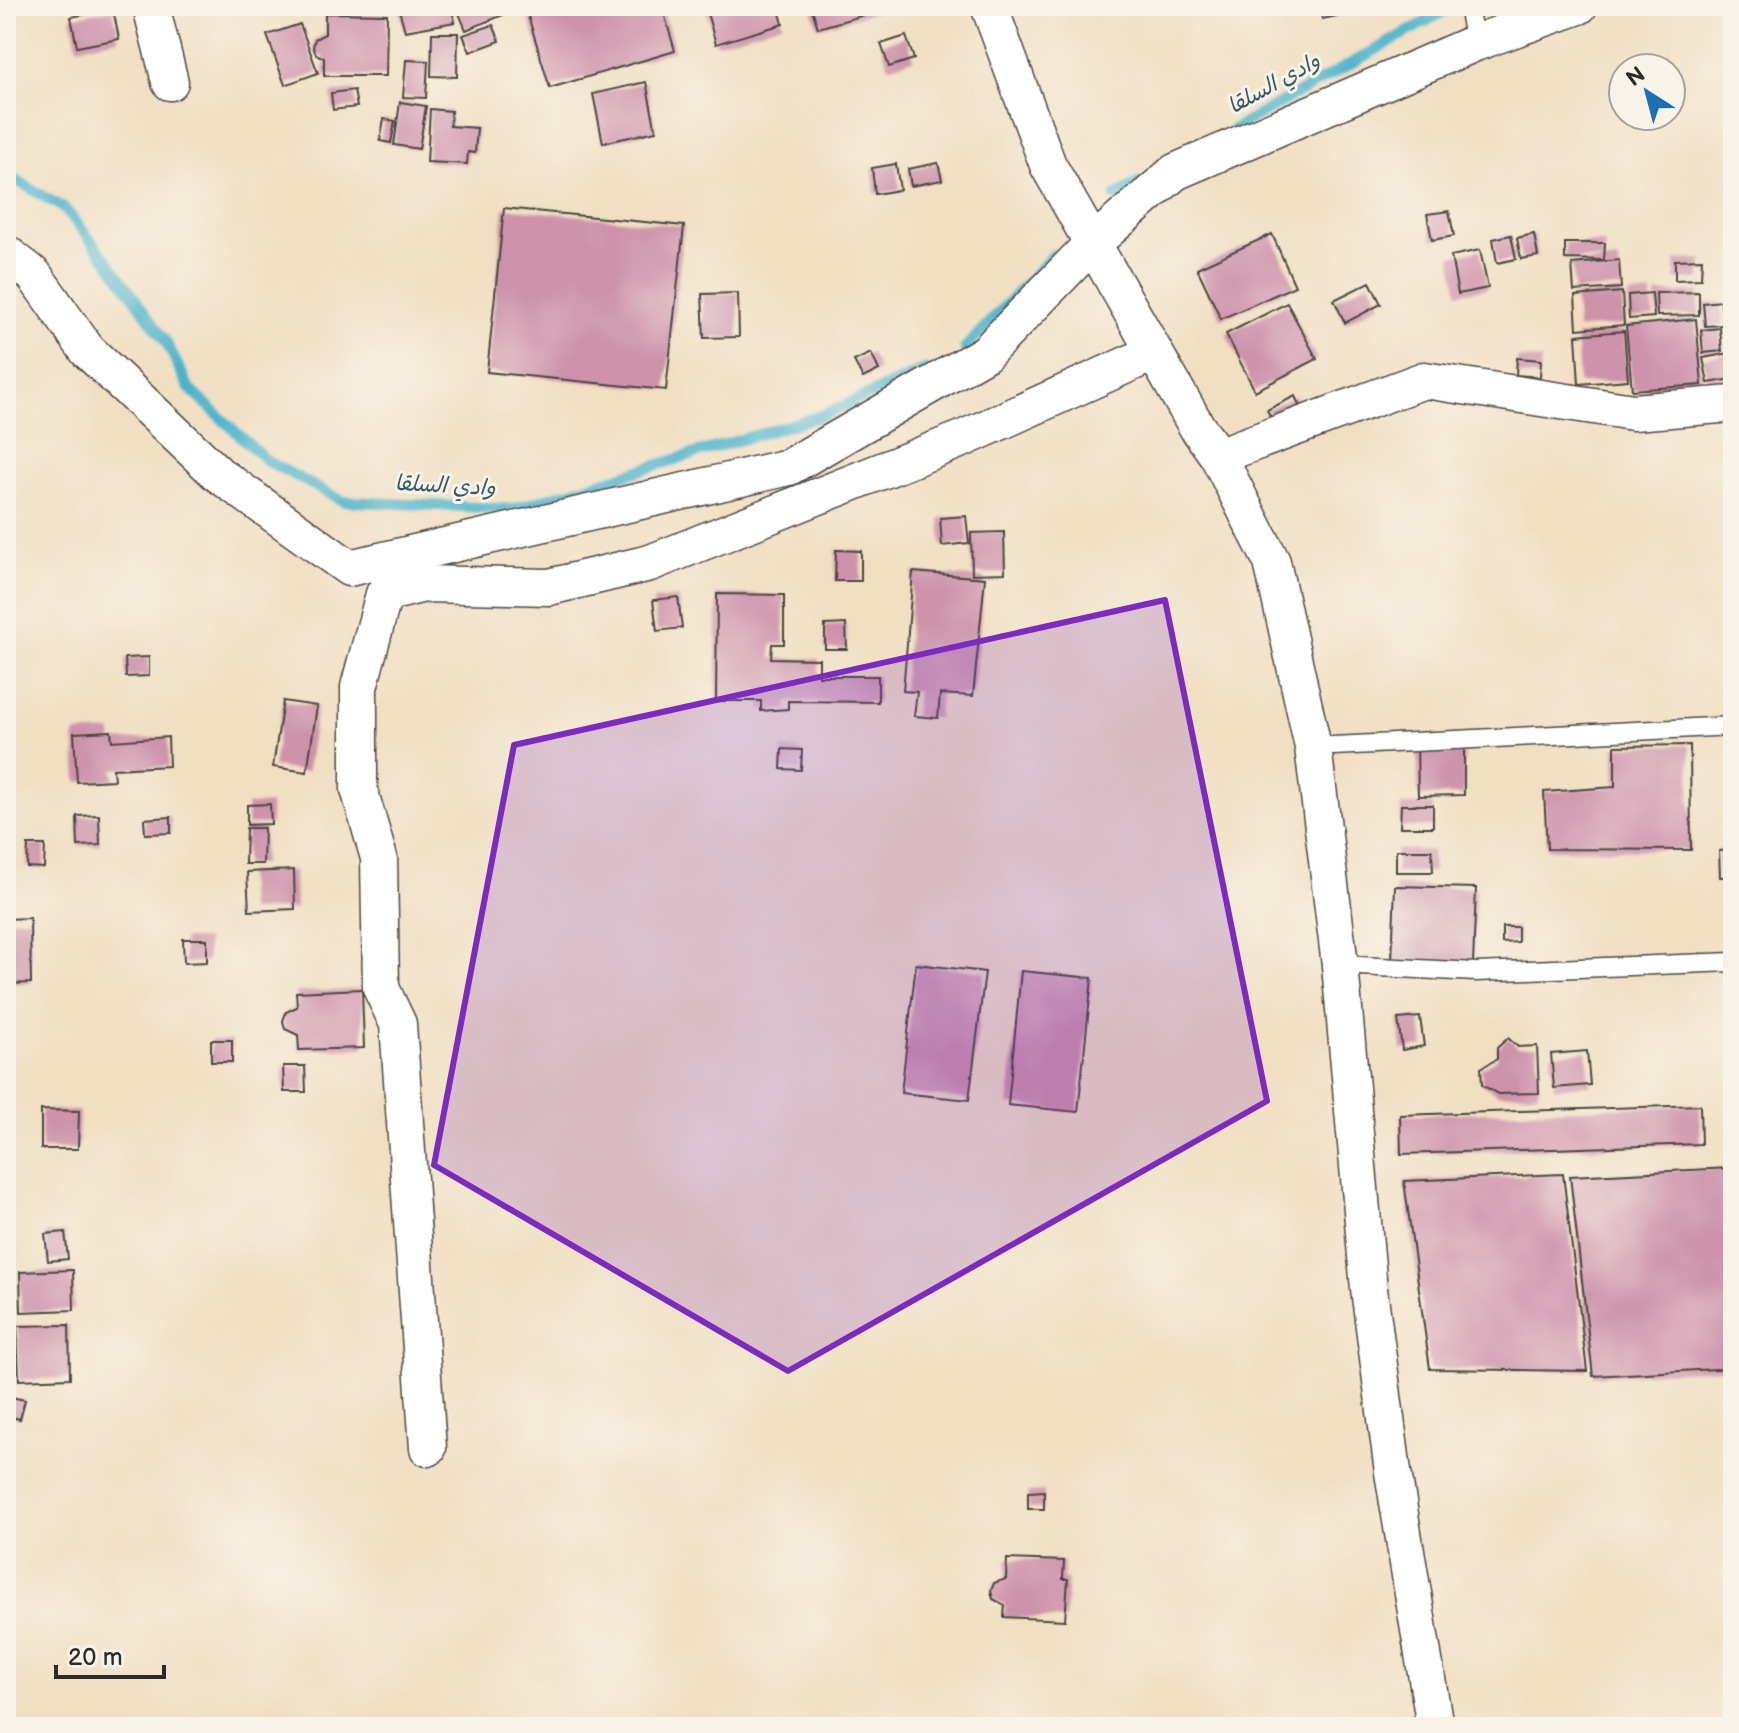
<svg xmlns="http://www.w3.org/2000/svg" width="1739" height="1733" font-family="'Balsamiq Sans','Playpen Sans Arabic',sans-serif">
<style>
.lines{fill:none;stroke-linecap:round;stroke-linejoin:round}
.stream{stroke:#4bb2ca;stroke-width:11}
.building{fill:#ce93ab}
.service-casing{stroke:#494642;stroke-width:21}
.minor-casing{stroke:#494642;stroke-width:39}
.service{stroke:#fff;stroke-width:18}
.minor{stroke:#fff;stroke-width:36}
.marked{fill:#7b2cbf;fill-opacity:0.2;stroke:#7b2cbf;stroke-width:6;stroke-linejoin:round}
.labels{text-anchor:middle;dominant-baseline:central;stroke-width:6;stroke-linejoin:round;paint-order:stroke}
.water-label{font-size:22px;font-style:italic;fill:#365a63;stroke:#f7f3e8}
</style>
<rect width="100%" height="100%" fill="#f7f3e8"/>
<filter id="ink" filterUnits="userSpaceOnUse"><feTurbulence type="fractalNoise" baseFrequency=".0125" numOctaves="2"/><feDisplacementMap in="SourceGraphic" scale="16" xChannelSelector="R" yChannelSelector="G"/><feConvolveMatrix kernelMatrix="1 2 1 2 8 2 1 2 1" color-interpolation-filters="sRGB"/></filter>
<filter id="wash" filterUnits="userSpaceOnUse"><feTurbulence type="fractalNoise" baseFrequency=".006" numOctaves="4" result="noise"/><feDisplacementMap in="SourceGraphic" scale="32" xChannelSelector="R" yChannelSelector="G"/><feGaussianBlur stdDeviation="1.8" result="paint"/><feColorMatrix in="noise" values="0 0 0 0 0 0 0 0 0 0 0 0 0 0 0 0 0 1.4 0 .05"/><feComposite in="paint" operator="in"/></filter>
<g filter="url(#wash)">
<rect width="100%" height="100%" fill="#f1dfc2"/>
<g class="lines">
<!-- stream -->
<g class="stream">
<path d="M 1234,129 L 1454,6"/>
<path d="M 6,174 L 65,209 L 112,266 L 166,342 L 189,388 L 267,461 L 343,501 L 512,509 L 826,414 L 925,369"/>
<path d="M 1115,196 L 1139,182"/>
<path d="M 965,348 L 1053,255"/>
</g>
</g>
<g id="blocks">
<!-- building -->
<g class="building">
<path d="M 398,6 L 451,6 L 455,22 L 405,31 Z"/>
<path d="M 456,6 L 505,6 L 508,13 L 466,30 Z"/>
<path d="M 525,6 L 662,6 L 675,51 L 550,88 Z"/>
<path d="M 705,6 L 778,6 L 783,24 L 716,44 Z"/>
<path d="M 811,6 L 893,6 L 893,7 L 818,28 Z"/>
<path d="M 1319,6 L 1380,6 L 1380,7 L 1322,19 Z"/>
<path d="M 113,9 L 119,39 L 77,47 L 71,17 Z"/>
<path d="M 325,13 L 387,14 L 386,76 L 324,76 L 324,58 L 316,54 L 313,47 L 315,39 L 325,34 Z"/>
<path d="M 300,24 L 318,73 L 285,85 L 267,35 Z"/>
<path d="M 493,25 L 500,41 L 470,52 L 463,35 Z"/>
<path d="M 432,33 L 458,33 L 457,77 L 431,76 Z"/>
<path d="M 906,36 L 914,59 L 889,67 L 881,44 Z"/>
<path d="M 406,60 L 428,61 L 426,98 L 403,97 Z"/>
<path d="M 646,82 L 656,131 L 603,143 L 593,94 Z"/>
<path d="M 354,90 L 357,107 L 333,110 L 331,93 Z"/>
<path d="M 400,102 L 426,106 L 419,149 L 394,145 Z"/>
<path d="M 430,109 L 451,111 L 450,126 L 477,128 L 475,153 L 468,152 L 467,164 L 427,162 Z"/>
<path d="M 384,119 L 395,121 L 391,143 L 380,141 Z"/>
<path d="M 938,163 L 942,180 L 911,186 L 908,169 Z"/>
<path d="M 896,164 L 900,190 L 875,194 L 872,168 Z"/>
<path d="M 504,208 L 684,226 L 666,390 L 487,372 Z"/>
<path d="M 1449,211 L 1454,236 L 1432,240 L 1427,214 Z"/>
<path d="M 1272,234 L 1295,286 L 1221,319 L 1197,268 Z"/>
<path d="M 1534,234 L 1538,256 L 1521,259 L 1517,238 Z"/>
<path d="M 1511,235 L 1516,259 L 1497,263 L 1493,239 Z"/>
<path d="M 1565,243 L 1605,243 L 1604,260 L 1565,259 Z"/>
<path d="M 1480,250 L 1488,288 L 1458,294 L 1451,256 Z"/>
<path d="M 1702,259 L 1701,279 L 1675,280 L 1675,260 Z"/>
<path d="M 1619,260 L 1621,288 L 1574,291 L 1572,264 Z"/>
<path d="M 1370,282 L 1381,304 L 1345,323 L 1334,300 Z"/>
<path d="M 1622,292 L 1624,325 L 1577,329 L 1575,296 Z"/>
<path d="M 1699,292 L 1699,315 L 1657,316 L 1656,293 Z"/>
<path d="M 738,293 L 739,337 L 704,338 L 702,294 Z"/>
<path d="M 1652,293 L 1654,317 L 1629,319 L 1628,295 Z"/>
<path d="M 1721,301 L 1723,325 L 1705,326 L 1703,303 Z"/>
<path d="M 1287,303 L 1317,359 L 1255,391 L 1226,334 Z"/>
<path d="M 1696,319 L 1702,385 L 1632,390 L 1626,326 Z"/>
<path d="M 1720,328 L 1722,351 L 1703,353 L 1701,330 Z"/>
<path d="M 1624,331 L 1628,380 L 1579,384 L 1576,335 Z"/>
<path d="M 871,353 L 879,370 L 863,378 L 854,361 Z"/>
<path d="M 1730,353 L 1733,379 L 1708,383 L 1703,358 Z"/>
<path d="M 1517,358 L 1541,360 L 1540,377 L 1516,375 Z"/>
<path d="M 1295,396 L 1302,412 L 1274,424 L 1267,410 Z"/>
<path d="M 966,516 L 969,543 L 942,546 L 940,518 Z"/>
<path d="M 1004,532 L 1005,573 L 972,574 L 971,533 Z"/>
<path d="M 836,550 L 861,551 L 861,581 L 835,581 Z"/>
<path d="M 913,572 L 985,578 L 973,696 L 940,694 L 938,718 L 914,716 L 917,692 L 903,691 Z"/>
<path d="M 717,594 L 784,595 L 784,644 L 772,644 L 771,658 L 819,659 L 819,676 L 878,676 L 878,702 L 788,701 L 788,709 L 761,711 L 761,701 L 716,701 Z"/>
<path d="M 678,597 L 682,628 L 657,631 L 653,600 Z"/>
<path d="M 846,624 L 847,649 L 825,649 L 825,625 Z"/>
<path d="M 149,657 L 149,676 L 126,677 L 125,658 Z"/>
<path d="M 283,701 L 317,706 L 307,772 L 273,767 Z"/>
<path d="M 111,731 L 112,741 L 168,737 L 169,766 L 113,769 L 114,780 L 77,782 L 74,733 Z"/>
<path d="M 1417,743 L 1464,743 L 1464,795 L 1418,796 Z"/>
<path d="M 1690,745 L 1691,850 L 1547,849 L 1544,792 L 1615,787 L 1615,746 Z"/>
<path d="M 782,749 L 802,750 L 801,770 L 781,769 Z"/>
<path d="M 270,804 L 271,824 L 247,825 L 247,805 Z"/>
<path d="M 1401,805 L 1433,805 L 1433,827 L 1400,827 Z"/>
<path d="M 99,815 L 100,845 L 78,846 L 77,816 Z"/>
<path d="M 171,817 L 171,833 L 145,834 L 144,819 Z"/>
<path d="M 246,828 L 264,828 L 263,864 L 245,864 Z"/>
<path d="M 28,845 L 45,845 L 44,868 L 27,867 Z"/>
<path d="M 1396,850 L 1432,850 L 1433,872 L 1396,872 Z"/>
<path d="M 1733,850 L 1733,877 L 1720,877 L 1719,851 Z"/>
<path d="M 294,870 L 295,909 L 249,911 L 247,872 Z"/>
<path d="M 1395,886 L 1476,888 L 1473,964 L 1392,961 Z"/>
<path d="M 30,918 L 31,983 L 6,984 L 6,919 Z"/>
<path d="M 1502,927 L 1518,927 L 1518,942 L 1502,943 Z"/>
<path d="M 183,939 L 207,939 L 207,962 L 184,963 Z"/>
<path d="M 916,964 L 985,972 L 969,1100 L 901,1093 Z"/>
<path d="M 1021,971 L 1092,978 L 1078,1112 L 1008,1105 Z"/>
<path d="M 362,989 L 364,1048 L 299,1050 L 298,1035 L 285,1029 L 283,1021 L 286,1012 L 297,1007 L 296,992 Z"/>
<path d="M 1420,1017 L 1424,1046 L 1402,1050 L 1398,1019 Z"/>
<path d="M 1508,1038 L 1518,1047 L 1537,1046 L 1539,1093 L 1498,1094 L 1482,1085 L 1481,1068 L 1497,1059 L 1497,1048 Z"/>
<rect x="211" y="1040" width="21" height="22"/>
<path d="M 1587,1051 L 1590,1085 L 1554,1088 L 1551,1054 Z"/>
<path d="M 283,1066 L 305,1066 L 306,1092 L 284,1092 Z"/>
<path d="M 1700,1105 L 1701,1144 L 1401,1154 L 1400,1115 Z"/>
<path d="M 41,1110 L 79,1111 L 78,1149 L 41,1149 Z"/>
<path d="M 1730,1168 L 1733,1368 L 1593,1376 L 1570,1176 Z"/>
<path d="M 1563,1174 L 1587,1371 L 1430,1369 L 1404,1181 Z"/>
<path d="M 65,1232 L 68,1259 L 48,1261 L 45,1234 Z"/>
<path d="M 73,1270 L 74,1310 L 21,1312 L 20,1272 Z"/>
<path d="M 69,1325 L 70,1378 L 19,1380 L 17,1326 Z"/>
<path d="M 6,1396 L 25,1400 L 20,1419 L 6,1416 Z"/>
<path d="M 1044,1491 L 1044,1509 L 1028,1509 L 1028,1492 Z"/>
<path d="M 1007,1559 L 1064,1561 L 1063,1579 L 1068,1579 L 1065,1620 L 1004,1617 L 1005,1605 L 993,1599 L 991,1591 L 994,1583 L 1006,1579 Z"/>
</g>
</g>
</g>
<g filter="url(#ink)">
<use href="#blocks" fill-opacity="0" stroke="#494642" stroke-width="2"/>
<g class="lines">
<defs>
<g id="service">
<path d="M 1468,6 L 1475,43"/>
<path d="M 1313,747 L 1733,726"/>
<path d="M 1340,965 L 1476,972 L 1733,962"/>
</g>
<g id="minor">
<path d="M 151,6 L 170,82"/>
<path d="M 989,6 L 1048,165 L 1197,427 L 1218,456 L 1272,562 L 1313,747 L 1340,965 L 1369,1289 L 1393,1472 L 1435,1727"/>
<path d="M 6,253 L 34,275 L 87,350 L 218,474 L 349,568 L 789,467 L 986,353 L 1092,244 L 1175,172 L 1475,43 L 1579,6"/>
<path d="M 1218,456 L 1424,380 L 1633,412 L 1733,404"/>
<path d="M 428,1448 L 398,1024 L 381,988 L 379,858 L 359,789 L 359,687 L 384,594 L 424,584 L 549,587 L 650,563 L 962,439 L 1153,353"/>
</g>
</defs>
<!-- service casing -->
<use href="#service" class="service-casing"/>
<!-- minor casing -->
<use href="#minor" class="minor-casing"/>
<!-- service -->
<use href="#service" class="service"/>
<!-- minor -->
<use href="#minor" class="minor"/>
</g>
</g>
<!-- marked area -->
<path class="marked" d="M 1165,600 L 1267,1101 L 788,1371 L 434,1165 L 514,745 Z"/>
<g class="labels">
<!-- water labels -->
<g class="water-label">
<text transform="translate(1274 84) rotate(-29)">وادي السلقا</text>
<text transform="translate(445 486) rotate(3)">وادي السلقا</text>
</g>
</g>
<!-- margin -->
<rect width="1739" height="1733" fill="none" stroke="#f7f3e8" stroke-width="32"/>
<!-- north arrow -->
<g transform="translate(1647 92) rotate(324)"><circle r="38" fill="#f7f3e8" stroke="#a5a39c" stroke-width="2"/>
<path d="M0-6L14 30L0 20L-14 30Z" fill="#1f6fb2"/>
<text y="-12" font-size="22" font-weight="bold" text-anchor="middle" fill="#2b2b2b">N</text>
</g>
<!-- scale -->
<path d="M56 1665v12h108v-12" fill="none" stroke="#2b2b2b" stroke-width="4"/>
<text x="68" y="1665" font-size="24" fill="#2b2b2b" stroke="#f7f3e8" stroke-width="6" paint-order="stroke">20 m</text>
</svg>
